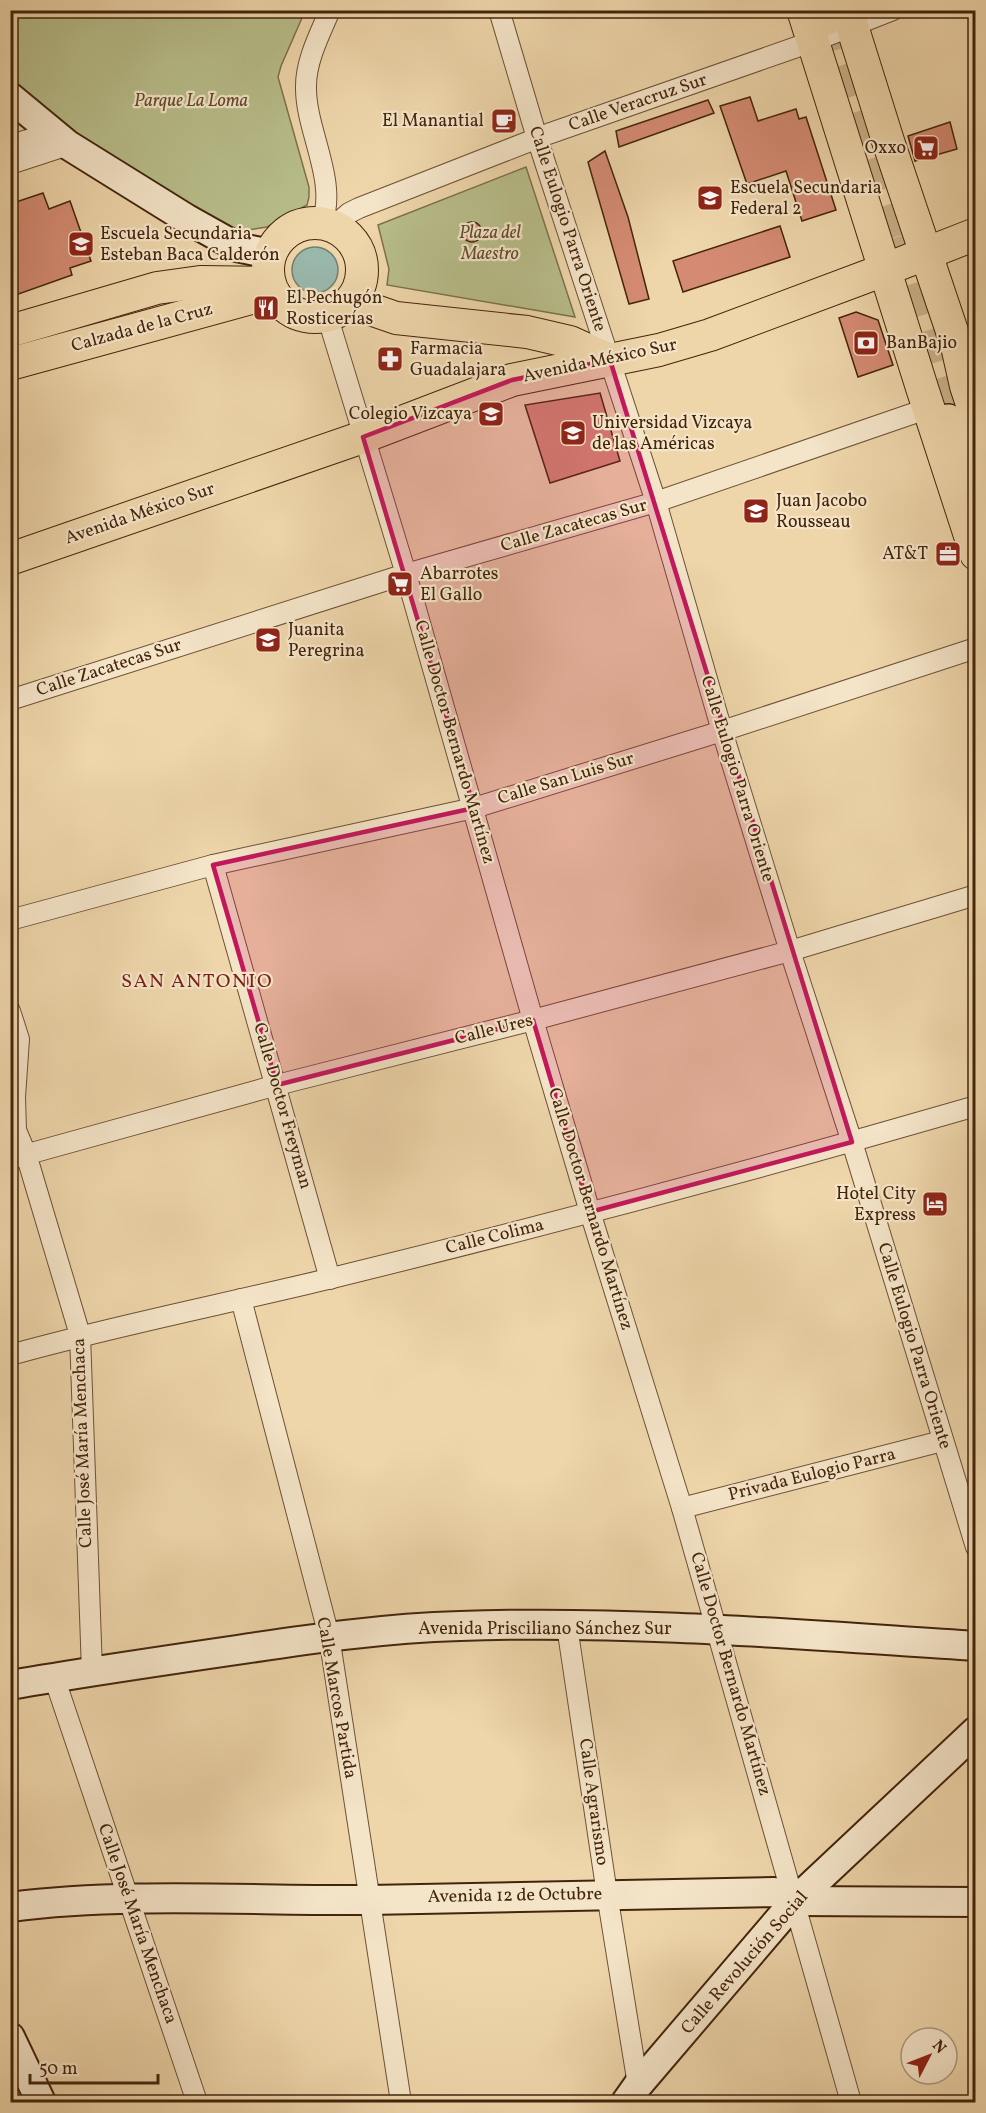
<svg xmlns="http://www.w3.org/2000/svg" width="986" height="2113" font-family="Vollkorn,serif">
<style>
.green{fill:#b7bd8a;stroke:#7d714b;stroke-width:1.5}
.water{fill:#99b8ac;stroke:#777d6c;stroke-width:1.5}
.building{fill:#d58b73;stroke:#43250c;stroke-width:1.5}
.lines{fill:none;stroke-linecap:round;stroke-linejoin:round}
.highway-tunnel{stroke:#ccb28a;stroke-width:33;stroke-dasharray:33 16;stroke-linecap:butt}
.street-casing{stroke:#6e5134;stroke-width:22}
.secondary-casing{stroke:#43250c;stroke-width:32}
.primary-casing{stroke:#43250c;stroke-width:34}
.highway-casing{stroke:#43250c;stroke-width:36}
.street{stroke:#f4e4c8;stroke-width:20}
.secondary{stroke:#f4e4c8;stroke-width:28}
.primary{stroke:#eed5aa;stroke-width:32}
.highway{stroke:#eed5aa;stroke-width:33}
.marked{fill:#c2185b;fill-opacity:0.2;stroke:#c2185b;stroke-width:4.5;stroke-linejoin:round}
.labels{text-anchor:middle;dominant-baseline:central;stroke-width:4.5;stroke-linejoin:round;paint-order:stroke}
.park-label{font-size:18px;font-style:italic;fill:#604b2c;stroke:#f4e4c8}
.street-label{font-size:18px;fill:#43250c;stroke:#f4e4c8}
.poi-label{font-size:18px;fill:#43250c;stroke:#f4e4c8;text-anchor:start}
.neighbourhood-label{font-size:20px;letter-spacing:1.5px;fill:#7a1f14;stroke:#f4e4c8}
</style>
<rect width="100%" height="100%" fill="#eed5aa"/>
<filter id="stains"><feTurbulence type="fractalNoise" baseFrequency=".00333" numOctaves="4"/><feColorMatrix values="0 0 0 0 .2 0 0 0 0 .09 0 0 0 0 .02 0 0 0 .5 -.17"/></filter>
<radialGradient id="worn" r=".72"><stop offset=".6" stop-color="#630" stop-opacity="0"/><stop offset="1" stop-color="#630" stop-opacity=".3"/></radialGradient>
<!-- green -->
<g class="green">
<path d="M 11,11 L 305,11 L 281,66 L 278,77 L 309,187 L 309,197 L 307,205 L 267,227 L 234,232 L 150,182 L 57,121 L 11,79 Z"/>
<path d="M 526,167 L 575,317 L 387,285 L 389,269 L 378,225 Z"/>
</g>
<!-- water -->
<circle class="water" cx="315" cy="270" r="23"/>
<!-- building -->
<g class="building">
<path d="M 750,97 L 758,121 L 796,109 L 799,119 L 806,117 L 836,210 L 802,221 L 786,171 L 747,184 L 720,106 Z"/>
<path d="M 708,100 L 714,113 L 619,147 L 616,131 Z"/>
<path d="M 950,122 L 957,149 L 915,161 L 908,136 Z"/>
<path d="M 605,151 L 628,217 L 649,299 L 629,304 L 588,162 Z"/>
<path d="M 43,193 L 49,209 L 70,201 L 91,261 L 70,268 L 72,275 L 10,297 L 10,204 Z"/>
<circle cx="472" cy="232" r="10"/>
<path d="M 780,226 L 790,257 L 683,292 L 673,261 Z"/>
<path d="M 856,312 L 878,320 L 893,365 L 858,377 L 839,318 Z"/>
<path d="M 600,393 L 620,461 L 550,483 L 525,405 Z"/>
</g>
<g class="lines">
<!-- highway-tunnel -->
<g class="highway-tunnel">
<path d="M 825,19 L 899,264"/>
<path d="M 904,235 L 958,406"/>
</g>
<defs>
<g id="street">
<path d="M 499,10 L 537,138 L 656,502 L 722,731 L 790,951 L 852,1142 L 976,1547"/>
<path d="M 10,145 L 34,138 L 43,126"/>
<path d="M 10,164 L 68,145"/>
<path d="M 322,223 C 338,180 305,130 306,86 C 306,60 320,34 330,10"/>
<path d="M 333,227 L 349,213 L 359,208 L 548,134 L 814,41 L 893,10"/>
<path d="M 327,315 L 406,574 L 533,1020 L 590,1212 L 682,1508 L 851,2102"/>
<path d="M 10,700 L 406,574 L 656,502 L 929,408"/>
<path d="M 213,865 L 330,1279"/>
<path d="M 10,920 L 213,865 L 474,808 L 722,731 L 976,648"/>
<path d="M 10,1011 L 19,1039 L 15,1097 L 16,1130 L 26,1154 L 80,1335 L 92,1671"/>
<path d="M 10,1159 L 277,1085 L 533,1020 L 790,951 L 976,895"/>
<path d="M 241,1299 L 329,1636 L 401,2102"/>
<path d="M 10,1355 C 117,1325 225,1304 332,1278 C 548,1225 762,1168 976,1106"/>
<path d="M 682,1508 L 942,1441"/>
<path d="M 567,1626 L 607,1894 L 638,2085"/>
<path d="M 54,1677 L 197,2102"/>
</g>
<g id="secondary">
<path d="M 10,97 L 68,145 L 187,219 L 237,247 L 260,252 L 272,250"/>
<path d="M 10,1685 C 86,1672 161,1661 237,1650 C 310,1639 385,1628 460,1626 C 631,1620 804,1635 976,1646"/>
<path d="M 10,1907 C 130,1892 250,1901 369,1900 C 504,1898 639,1894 774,1892 L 795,1901 L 976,1902"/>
<path d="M 10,2037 L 41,2102"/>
<path d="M 626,2102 L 638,2085 L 795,1901 L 976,1731"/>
</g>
<g id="primary">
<path d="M 803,10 L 923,391 L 976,554"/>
<path d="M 847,10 L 888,141 L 957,346 L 966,386 L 976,416"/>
<circle cx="315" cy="270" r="47"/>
<path d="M 352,299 L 370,309 L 396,318 L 527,332 L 570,342 L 610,360"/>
<path d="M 10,331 L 157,288 L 200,282 L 269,283"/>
<path d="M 10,364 L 273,292"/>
<path d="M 10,559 L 363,437 L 512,380 L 659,350 L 710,335 L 884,270 L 976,234"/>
</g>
<g id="highway">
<path d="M 823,10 L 825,19"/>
<path d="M 948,421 L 976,509"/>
</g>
</defs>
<!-- street casing -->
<use href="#street" class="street-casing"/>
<!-- secondary casing -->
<use href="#secondary" class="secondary-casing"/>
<!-- primary casing -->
<use href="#primary" class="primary-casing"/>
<!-- highway casing -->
<use href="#highway" class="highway-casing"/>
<!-- street -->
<use href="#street" class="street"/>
<!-- secondary -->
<use href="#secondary" class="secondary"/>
<!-- primary -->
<use href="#primary" class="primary"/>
<!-- highway -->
<use href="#highway" class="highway"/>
</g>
<!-- marked area -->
<path class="marked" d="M 610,360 L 852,1142 L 590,1212 L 533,1020 L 277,1085 L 213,865 L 474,808 L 363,437 L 512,380 Z"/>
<!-- icons -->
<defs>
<symbol id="cafe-square" viewBox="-11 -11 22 22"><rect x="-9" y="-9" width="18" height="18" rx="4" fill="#8f2418" stroke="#f4e4c8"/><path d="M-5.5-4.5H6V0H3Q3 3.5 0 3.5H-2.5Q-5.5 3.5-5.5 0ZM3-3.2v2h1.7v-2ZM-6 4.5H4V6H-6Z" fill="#fff"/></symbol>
<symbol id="supermarket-square" viewBox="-11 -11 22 22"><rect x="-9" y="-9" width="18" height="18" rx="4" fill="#8f2418" stroke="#f4e4c8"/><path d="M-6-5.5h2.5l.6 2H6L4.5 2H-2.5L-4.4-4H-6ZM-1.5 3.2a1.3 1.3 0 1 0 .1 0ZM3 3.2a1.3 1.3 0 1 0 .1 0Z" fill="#fff"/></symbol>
<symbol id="school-square" viewBox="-11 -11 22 22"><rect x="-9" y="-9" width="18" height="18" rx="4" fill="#8f2418" stroke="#f4e4c8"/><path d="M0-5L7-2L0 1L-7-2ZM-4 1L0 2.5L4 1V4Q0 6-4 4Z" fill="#fff"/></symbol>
<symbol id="restaurant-square" viewBox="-11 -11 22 22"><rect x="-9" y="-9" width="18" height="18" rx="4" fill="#8f2418" stroke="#f4e4c8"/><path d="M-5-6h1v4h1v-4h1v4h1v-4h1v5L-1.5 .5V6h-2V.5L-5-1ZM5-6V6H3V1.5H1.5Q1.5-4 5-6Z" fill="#fff"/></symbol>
<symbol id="bank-square" viewBox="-11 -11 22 22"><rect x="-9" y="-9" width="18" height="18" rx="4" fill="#8f2418" stroke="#f4e4c8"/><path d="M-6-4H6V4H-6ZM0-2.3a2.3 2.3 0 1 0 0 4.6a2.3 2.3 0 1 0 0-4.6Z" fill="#fff"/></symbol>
<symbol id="pharmacy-square" viewBox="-11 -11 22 22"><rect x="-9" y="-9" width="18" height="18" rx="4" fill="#8f2418" stroke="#f4e4c8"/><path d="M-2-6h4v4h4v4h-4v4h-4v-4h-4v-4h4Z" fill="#fff"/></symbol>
<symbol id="university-square" viewBox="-11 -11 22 22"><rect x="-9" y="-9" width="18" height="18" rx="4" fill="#8f2418" stroke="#f4e4c8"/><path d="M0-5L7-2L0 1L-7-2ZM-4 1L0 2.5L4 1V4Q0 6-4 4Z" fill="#fff"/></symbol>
<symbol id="office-square" viewBox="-11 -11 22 22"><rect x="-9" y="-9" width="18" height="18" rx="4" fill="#8f2418" stroke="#f4e4c8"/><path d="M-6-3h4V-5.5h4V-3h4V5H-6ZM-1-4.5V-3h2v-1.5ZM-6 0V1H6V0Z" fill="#fff"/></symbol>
<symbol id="hotel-square" viewBox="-11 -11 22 22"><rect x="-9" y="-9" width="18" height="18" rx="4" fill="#8f2418" stroke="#f4e4c8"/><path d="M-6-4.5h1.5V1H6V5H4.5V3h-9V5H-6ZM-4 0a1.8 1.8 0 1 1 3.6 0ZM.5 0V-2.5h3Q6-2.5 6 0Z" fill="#fff"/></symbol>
</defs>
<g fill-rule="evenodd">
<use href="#cafe-square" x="489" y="106" width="30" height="30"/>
<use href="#supermarket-square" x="911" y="133" width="30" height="30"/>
<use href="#school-square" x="695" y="183" width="30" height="30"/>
<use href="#school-square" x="66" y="229" width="30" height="30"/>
<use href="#restaurant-square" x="251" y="293" width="30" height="30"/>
<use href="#bank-square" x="851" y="328" width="30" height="30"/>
<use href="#pharmacy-square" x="375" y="344" width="30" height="30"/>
<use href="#school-square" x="476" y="399" width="30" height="30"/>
<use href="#university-square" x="558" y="418" width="30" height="30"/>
<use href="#school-square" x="741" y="496" width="30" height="30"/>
<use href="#office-square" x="933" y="539" width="30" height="30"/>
<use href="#supermarket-square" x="385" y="569" width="30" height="30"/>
<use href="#school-square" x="253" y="625" width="30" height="30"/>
<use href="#hotel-square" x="920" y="1189" width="30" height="30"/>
</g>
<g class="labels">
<!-- park labels -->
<g class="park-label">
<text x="191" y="101">Parque La Loma</text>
<text x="490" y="233">Plaza del<tspan x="490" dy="21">Maestro</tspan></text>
</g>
<!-- street labels -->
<g class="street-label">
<text transform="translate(638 103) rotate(-19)">Calle Veracruz Sur</text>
<text transform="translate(567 229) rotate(72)">Calle Eulogio Parra Oriente</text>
<text transform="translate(142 328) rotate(-15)">Calzada de la Cruz</text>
<text transform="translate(600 361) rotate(-12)">Avenida México Sur</text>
<text transform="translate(140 514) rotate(-19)">Avenida México Sur</text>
<text transform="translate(574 526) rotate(-16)">Calle Zacatecas Sur</text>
<text transform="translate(109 668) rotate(-18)">Calle Zacatecas Sur</text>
<text transform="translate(454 742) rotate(74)">Calle Doctor Bernardo Martínez</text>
<text transform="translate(566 779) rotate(-17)">Calle San Luis Sur</text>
<text transform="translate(737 779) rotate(73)">Calle Eulogio Parra Oriente</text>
<text transform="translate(494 1030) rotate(-14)">Calle Ures</text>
<text transform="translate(282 1106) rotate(74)">Calle Doctor Freyman</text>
<text transform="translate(590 1209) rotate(73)">Calle Doctor Bernardo Martínez</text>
<text transform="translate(495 1237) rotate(-14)">Calle Colima</text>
<text transform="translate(914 1346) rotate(73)">Calle Eulogio Parra Oriente</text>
<text transform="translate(83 1443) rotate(-92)">Calle José María Menchaca</text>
<text transform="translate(812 1475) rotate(-14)">Privada Eulogio Parra</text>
<text x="545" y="1629">Avenida Prisciliano Sánchez Sur</text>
<text transform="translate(730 1674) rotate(74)">Calle Doctor Bernardo Martínez</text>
<text transform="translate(336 1698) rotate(80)">Calle Marcos Partida</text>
<text transform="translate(593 1802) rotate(82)">Calle Agrarismo</text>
<text transform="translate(515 1896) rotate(-1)">Avenida 12 de Octubre</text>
<text transform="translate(137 1924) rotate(71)">Calle José María Menchaca</text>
<text transform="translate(745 1963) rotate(-49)">Calle Revolución Social</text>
</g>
<!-- poi labels -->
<g class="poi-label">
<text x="484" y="121" text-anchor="end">El Manantial</text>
<text x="906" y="148" text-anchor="end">Oxxo</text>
<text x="730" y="188">Escuela Secundaria<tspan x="730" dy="21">Federal 2</tspan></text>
<text x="100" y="234">Escuela Secundaria<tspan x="100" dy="21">Esteban Baca Calderón</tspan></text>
<text x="286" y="298">El Pechugón<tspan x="286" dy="21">Rosticerías</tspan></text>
<text x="886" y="343">BanBajio</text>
<text x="410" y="349">Farmacia<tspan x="410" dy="21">Guadalajara</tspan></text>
<text x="472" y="414" text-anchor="end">Colegio Vizcaya</text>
<text x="592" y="423">Universidad Vizcaya<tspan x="592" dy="21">de las Américas</tspan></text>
<text x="776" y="501">Juan Jacobo<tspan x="776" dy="21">Rousseau</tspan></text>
<text x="928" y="554" text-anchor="end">AT&amp;T</text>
<text x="420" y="574">Abarrotes<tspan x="420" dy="21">El Gallo</tspan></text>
<text x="288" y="630">Juanita<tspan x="288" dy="21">Peregrina</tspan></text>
<text x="916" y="1194" text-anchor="end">Hotel City<tspan x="916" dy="21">Express</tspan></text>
</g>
<!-- neighbourhood labels -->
<g class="neighbourhood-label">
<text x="197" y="982">SAN ANTONIO</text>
</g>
</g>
<!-- margin -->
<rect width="986" height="2113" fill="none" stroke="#eed5aa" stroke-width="36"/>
<rect x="12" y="12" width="962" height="2089" fill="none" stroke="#43250c" stroke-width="3"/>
<rect x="18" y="18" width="950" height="2077" fill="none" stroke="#43250c" stroke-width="1.5"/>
<!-- north arrow -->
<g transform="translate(929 2056) rotate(48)"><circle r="28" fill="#f4e4c8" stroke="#ad987d" stroke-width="1.5"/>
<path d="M0-4.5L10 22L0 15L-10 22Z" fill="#8f2418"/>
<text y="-9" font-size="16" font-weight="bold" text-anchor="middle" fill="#43250c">N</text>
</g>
<!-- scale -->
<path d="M30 2074v9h128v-9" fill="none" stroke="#43250c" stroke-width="3"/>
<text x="39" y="2074" font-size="18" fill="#43250c" stroke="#f4e4c8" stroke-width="4.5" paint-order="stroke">50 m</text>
<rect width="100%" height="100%" filter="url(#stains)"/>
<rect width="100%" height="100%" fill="url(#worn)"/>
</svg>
